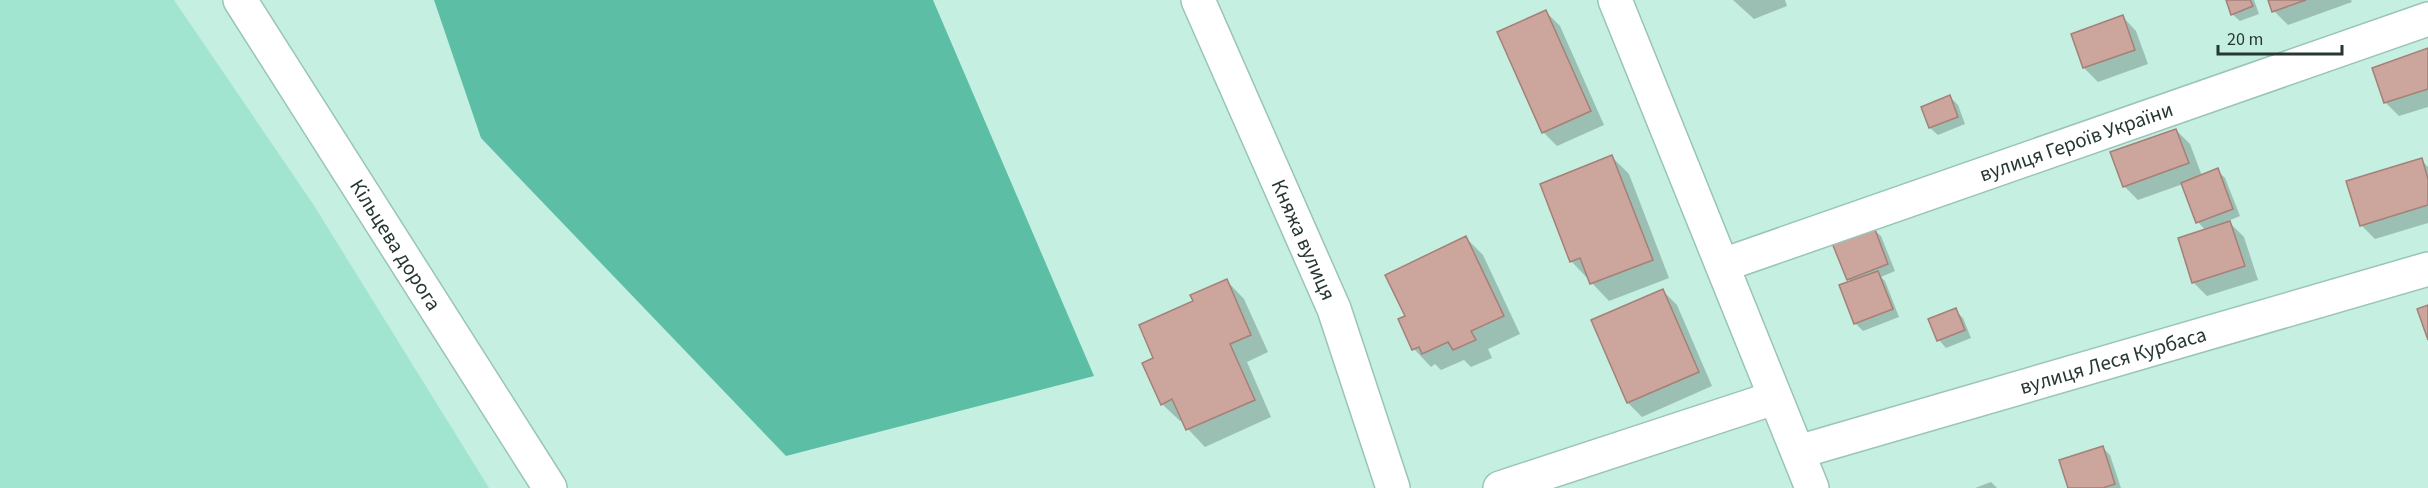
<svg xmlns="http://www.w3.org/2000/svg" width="2428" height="488" font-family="'Source Sans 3',sans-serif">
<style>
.green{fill:#a1e5d1}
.forest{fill:#5bbea5}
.shadow{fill:#0003}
.building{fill:#cca59d;stroke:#a58078;stroke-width:1.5}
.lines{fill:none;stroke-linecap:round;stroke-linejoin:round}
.minor-casing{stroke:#9ac4b7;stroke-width:36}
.highway-casing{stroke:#9ac4b7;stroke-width:36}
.minor{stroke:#fff;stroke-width:33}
.highway{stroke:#fff;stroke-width:33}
.labels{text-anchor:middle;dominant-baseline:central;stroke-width:5;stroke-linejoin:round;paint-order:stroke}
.street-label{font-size:21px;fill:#273833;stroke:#c4efe1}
</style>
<rect width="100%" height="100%" fill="#c4efe1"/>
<!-- green -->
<path class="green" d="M 0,0 L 174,0 L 313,204 L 489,488 L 0,488 Z"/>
<!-- forest -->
<path class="forest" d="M 434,0 L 933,0 L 1094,376 L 786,456 L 481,138 Z"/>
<!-- shadow -->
<g class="shadow">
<path d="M 1733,0 L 1785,0 L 1787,6 L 1754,19 Z"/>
<path d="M 2227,0 L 2254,0 L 2259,14 L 2240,21 L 2232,14 Z"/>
<path d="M 2270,0 L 2351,0 L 2352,2 L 2288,25 L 2274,11 Z"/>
<path d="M 1546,12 L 1560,26 L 1604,125 L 1557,146 L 1543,132 Z"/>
<path d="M 2123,17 L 2136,31 L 2148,64 L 2098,82 L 2084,68 L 2073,35 Z"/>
<path d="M 2428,51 L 2428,107 L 2399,116 L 2385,102 Z"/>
<path d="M 1950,97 L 1958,105 L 1965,124 L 1938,135 L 1930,128 L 1923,108 Z"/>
<path d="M 2176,130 L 2190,144 L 2202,176 L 2217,170 L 2225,178 L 2240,216 L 2228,221 L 2244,237 L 2258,280 L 2207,296 L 2193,282 L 2206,231 L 2198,222 L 2183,184 L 2138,200 L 2124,186 Z"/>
<path d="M 1612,157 L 1629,174 L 1669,278 L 1609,301 L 1571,261 Z"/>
<path d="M 2421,160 L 2428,167 L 2428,223 L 2375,239 L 2361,225 Z"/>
<path d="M 1873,229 L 1881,236 L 1895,271 L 1881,277 L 1885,281 L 1899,317 L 1863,331 L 1855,323 L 1852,282 L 1848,279 Z"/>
<path d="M 1466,238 L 1483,255 L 1520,334 L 1488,349 L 1492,358 L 1471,367 L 1464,360 L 1441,370 L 1435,364 L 1431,367 L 1414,349 L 1407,317 Z"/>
<path d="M 1227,281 L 1244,299 L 1268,352 L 1247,362 L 1271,417 L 1205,447 L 1188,429 L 1183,420 L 1180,421 L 1162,404 L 1155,359 L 1194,301 Z"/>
<path d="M 1663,291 L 1677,305 L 1712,386 L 1642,417 L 1628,403 L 1593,321 Z"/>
<path d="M 1955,310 L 1963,318 L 1971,338 L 1946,348 L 1939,340 Z"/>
<path d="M 2103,448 L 2110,455 L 2121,488 L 2070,488 Z"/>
<path d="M 1991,482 L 1997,488 L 1975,488 Z"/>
</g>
<!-- building -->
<g class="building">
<path d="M 2226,0 L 2250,0 L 2253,6 L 2231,15 Z"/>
<path d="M 2268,0 L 2306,0 L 2272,12 Z"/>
<path d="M 1546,10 L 1591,111 L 1542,133 L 1497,32 Z"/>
<path d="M 2123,15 L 2135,50 L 2083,68 L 2071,34 Z"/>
<path d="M 2428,48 L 2428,89 L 2384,103 L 2372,68 Z"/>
<path d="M 1950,95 L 1958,117 L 1929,128 L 1921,107 Z"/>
<path d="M 2176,129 L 2189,163 L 2123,187 L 2110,152 Z"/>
<path d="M 1612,155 L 1653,260 L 1590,284 L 1580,258 L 1570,262 L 1540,184 Z"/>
<path d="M 2422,158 L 2428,179 L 2428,205 L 2360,226 L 2346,181 Z"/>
<path d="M 2218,168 L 2233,209 L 2196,223 L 2181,183 Z"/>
<path d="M 2230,221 L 2245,266 L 2192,283 L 2178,238 Z"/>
<path d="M 1874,227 L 1888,264 L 1847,280 L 1832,243 Z"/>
<path d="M 1466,236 L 1504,316 L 1471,331 L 1476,340 L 1453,350 L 1448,342 L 1422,354 L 1419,347 L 1412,350 L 1398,319 L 1405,316 L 1385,275 Z"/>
<path d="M 1878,271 L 1893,309 L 1854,324 L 1839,285 Z"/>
<path d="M 1227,279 L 1251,335 L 1230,344 L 1255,400 L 1186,430 L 1172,399 L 1161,405 L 1142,363 L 1153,358 L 1139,325 L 1193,301 L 1190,295 Z"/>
<path d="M 1663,289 L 1699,372 L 1627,403 L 1591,320 Z"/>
<path d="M 2428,305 L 2428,340 L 2417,309 Z"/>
<path d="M 1956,308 L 1965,330 L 1937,341 L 1928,319 Z"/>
<path d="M 2103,446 L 2115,484 L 2103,488 L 2068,488 L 2059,460 Z"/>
</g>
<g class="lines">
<defs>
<g id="minor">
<path id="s1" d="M 1198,0 L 1334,309 L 1393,488"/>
<path d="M 1615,0 L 1812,488"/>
<path id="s2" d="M 1723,265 L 2428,19"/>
<path id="s3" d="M 1798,452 L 2428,269"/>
<path d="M 1500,488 L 1774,398"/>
</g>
<g id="highway">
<path id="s4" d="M 240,0 L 550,488"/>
</g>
</defs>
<!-- minor casing -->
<use href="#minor" class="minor-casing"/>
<!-- highway casing -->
<use href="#highway" class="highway-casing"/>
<!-- minor -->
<use href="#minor" class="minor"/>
<!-- highway -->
<use href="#highway" class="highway"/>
</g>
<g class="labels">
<!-- street labels -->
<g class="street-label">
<text stroke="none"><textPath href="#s2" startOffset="374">вулиця Героїв України</textPath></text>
<text stroke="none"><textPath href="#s1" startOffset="262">Княжа вулиця</textPath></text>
<text stroke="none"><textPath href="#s4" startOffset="290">Кільцева дорога</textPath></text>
<text stroke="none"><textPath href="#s3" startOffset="328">вулиця Леся Курбаса</textPath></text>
</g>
</g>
<!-- scale -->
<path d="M2218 45v9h124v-9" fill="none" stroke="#273833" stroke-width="3"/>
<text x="2227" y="45" font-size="18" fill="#273833" stroke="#c4efe1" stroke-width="4.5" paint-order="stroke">20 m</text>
</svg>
